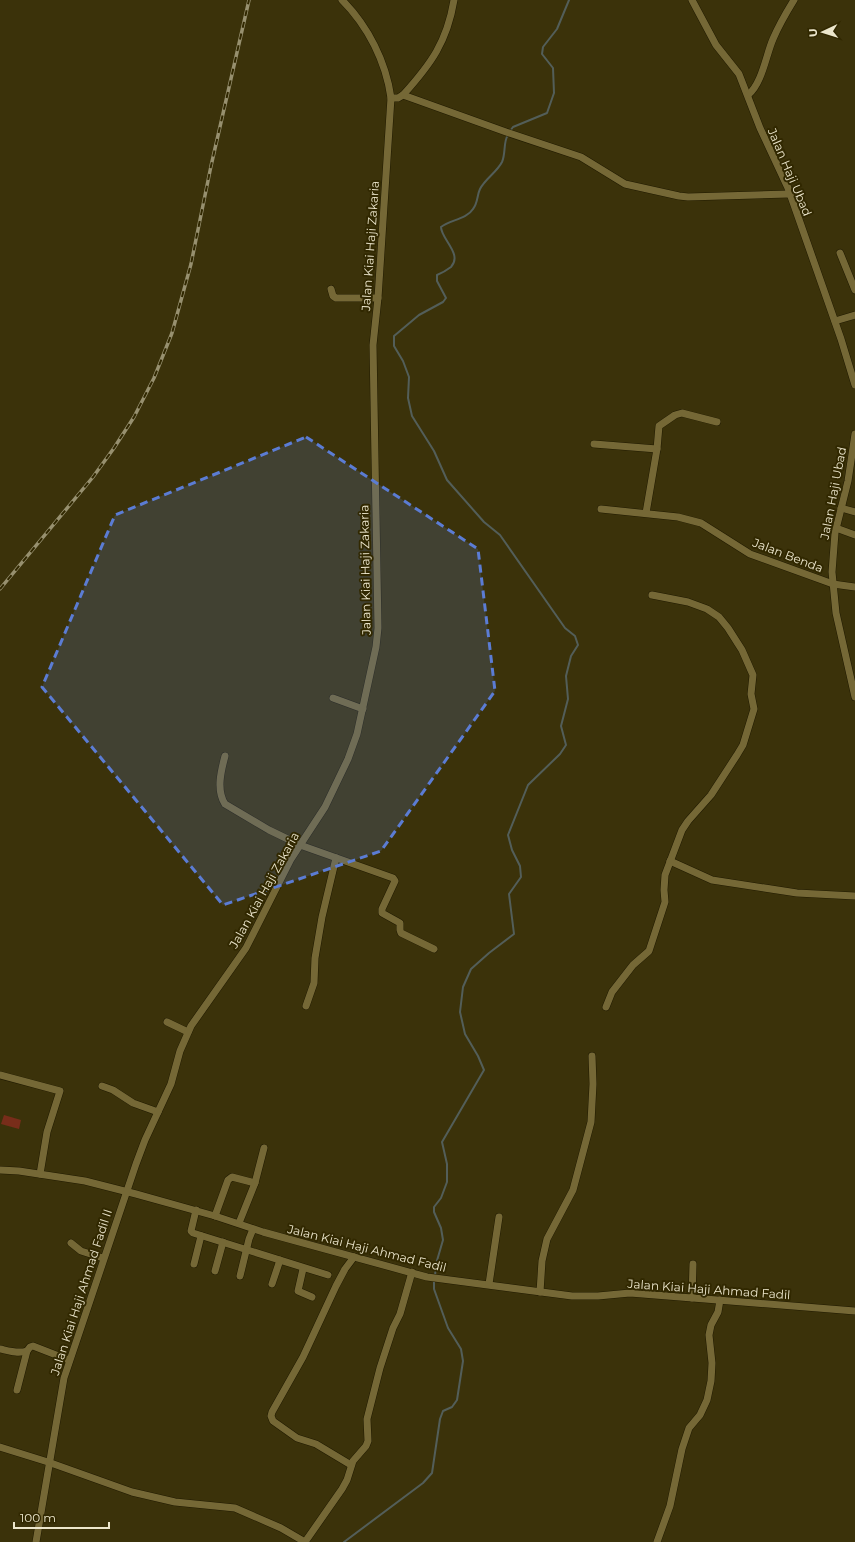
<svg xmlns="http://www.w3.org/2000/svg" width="855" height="1542" font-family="Montserrat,sans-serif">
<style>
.green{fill:#782d1a}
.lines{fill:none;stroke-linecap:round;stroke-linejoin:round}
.stream{stroke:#535e59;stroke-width:2}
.minor-casing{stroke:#201a01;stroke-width:8}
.minor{stroke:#756836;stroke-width:7}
.rail-casing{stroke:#97906f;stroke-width:3.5}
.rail{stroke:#312800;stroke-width:2;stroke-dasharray:6;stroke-linecap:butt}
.marked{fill:#5b7cd4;fill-opacity:0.2;stroke:#5b7cd4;stroke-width:3;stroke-dasharray:8 5;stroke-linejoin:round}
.labels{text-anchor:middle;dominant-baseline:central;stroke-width:4;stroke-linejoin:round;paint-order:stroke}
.street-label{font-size:12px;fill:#ece6cc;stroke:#312800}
</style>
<rect width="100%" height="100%" fill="#3b320a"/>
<!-- green -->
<path class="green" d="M 4,1115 L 21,1120 L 19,1129 L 1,1124 Z"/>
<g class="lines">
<!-- stream -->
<g class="stream">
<path d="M 510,131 L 513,127 L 547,113 L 554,93 L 553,68 L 542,54 L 543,47 L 557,29 L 569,0"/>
<path d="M 435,1276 L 436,1264 L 443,1240 L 441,1228 L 434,1212 L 434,1207 L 441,1198 L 447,1182 L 447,1164 L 442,1142 L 484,1070 L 478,1056 L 465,1034 L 460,1012 L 463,987 L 471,969 L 489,953 L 514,934 L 509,894 L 521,877 L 520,866 L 512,850 L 508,835 L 528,785 L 560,754 L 566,745 L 561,726 L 568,699 L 566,676 L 571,656 L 578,645 L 575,636 L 565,628 L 500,535 L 484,522 L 447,480 L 434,451 L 412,416 L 408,398 L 409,377 L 403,361 L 394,346 L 394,336 L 419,315 L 443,302 L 446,298 L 437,281 L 437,275 C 442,273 447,270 451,267 C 463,254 441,239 441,227 C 450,220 467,219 473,209 C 478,203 477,195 480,189 C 485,179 497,172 502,162 C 506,153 503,142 508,135"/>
<path d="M 344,1542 L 423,1483 L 432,1473 L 440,1419 L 443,1411 L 452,1407 L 457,1400 L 463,1361 L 461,1349 L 448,1328 L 434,1289 L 434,1280"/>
</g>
<defs>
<g id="minor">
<path d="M 692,0 L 716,45 L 739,74 L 760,128 L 788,188 L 841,339 L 855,385"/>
<path d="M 403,95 L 506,132 L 581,157 L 625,184 L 679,196 L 688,197 L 789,194"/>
<path d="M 748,95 C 762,84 766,55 773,39 C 779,25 786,13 794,0"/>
<path d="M 391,98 L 398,98 L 403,95 C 431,64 447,42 454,0"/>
<path d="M 840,253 L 855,290"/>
<path d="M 331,289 L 333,296 L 336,298 L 378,298"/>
<path d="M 835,321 L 855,315"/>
<path d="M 855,434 L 848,481 L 835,533 L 832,572 L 836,613 L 855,697"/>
<path d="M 594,444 L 657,449 L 646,513"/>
<path d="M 657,449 L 659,426 L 675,415 L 682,413 L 717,422"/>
<path d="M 841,508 L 855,512"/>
<path d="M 601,509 L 678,517 L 701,523 L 750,554 L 833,584 L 855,587"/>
<path d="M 836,528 L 855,535"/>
<path d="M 333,698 L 363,709"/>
<path d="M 225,756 C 221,771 216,790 225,804 L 269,830 L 300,845 L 393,878 L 395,881 L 382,909 L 382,913 L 400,923 L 400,930 L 401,933 L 434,949"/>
<path d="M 670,861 L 712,880 L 797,893 L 855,896"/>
<path d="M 306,1006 L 314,983 L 315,958 L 322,917 L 336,858"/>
<path d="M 606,1007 L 612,992 L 633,965 L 649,951 L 665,902 L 664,890 L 665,875 L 682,830 L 688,821 L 711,795 L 737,755 L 743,745 L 754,709 L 751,694 L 753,675 L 742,650 L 728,628 L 719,617 L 707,609 L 688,602 L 652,595"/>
<path d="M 167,1022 L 188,1032"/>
<path d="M 0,1075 L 60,1091 L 47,1132 L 40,1174"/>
<path d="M 102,1086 L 113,1090 L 133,1103 L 158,1112"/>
<path d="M 0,1170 L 19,1171 L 85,1181 L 136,1194 L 215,1216 L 263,1232 L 427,1277 L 572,1296 L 598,1296 L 630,1293 L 855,1311"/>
<path d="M 255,1183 L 264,1148"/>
<path d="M 196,1210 L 191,1231 L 193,1233 L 328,1275"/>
<path d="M 215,1216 L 228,1180 L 232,1177 L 255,1183 L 239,1223"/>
<path d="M 71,1243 L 81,1251 L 103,1258"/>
<path d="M 194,1264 L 201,1236"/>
<path d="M 303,1269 L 298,1291 L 312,1297"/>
<path d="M 215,1271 L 223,1242"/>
<path d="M 240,1276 L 249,1239 L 253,1229"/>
<path d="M 272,1284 L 280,1260"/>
<path d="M 489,1284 L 499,1217"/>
<path d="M 540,1292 L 542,1261 L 547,1239 L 573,1190 L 591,1122 L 593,1084 L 592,1056"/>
<path d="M 692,1298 L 693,1264"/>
<path d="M 0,1349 C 9,1351 18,1354 27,1351 L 30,1347 L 33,1346 L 69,1360"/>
<path d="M 17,1390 L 27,1351"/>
<path d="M 0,1447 L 48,1462 L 132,1492 L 175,1502 L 235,1508 L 281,1528 L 305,1542"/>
<path d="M 351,1465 L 316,1444 L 297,1438 L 273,1421 L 271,1416 L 272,1412 L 303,1357 L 336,1286 L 345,1269 L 354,1257"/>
<path d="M 36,1542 L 64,1378 L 136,1164 L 145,1140 L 171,1084 L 180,1051 L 191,1026 L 246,948 L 291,859 L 325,807 L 348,759 L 357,734 L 376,647 L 378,628 L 373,345 L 378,298 L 391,98 C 386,62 368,26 342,0"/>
<path d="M 305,1542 L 342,1489 L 347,1480 L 353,1461 L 366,1446 L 368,1441 L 367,1419 L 380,1368 L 393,1328 L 400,1314 L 412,1272"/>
<path d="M 657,1542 L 670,1506 L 682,1449 L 689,1428 L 700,1415 L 707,1400 L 711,1381 L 712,1363 L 709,1335 L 711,1325 L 718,1312 L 720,1300"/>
</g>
</defs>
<!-- minor casing -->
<use href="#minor" class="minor-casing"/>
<!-- minor -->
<use href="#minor" class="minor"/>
<defs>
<path id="rail" d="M 0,589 L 93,477 L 114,448 L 134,417 L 154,378 L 172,333 L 191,264 L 211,166 L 249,0"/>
</defs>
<!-- rail casing -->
<use href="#rail" class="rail-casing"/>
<!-- rail -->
<use href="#rail" class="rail"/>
</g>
<!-- marked area -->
<path class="marked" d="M 306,437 L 478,549 L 495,691 L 381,851 L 223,905 L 42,687 L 115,515 Z"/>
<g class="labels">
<!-- street labels -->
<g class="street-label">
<text transform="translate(790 172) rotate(67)">Jalan Haji Ubad</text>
<text transform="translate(370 246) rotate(-86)">Jalan Kiai Haji Zakaria</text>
<text transform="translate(833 493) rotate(-79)">Jalan Haji Ubad</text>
<text transform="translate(788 555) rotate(21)">Jalan Benda</text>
<text transform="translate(365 570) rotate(-91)">Jalan Kiai Haji Zakaria</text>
<text transform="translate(264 890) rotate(-61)">Jalan Kiai Haji Zakaria</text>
<text transform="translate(367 1248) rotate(14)">Jalan Kiai Haji Ahmad Fadil</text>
<text transform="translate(709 1289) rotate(4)">Jalan Kiai Haji Ahmad Fadil</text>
<text transform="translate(81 1292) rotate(-72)">Jalan Kiai Haji Ahmad Fadil II</text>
</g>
</g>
<!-- north arrow -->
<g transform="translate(823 32) rotate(266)" stroke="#312800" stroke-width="3" paint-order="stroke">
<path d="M0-3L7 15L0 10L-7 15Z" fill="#ece6cc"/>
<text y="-6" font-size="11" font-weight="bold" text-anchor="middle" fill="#ece6cc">U</text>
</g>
<!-- scale -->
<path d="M14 1522v6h95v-6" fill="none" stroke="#ece6cc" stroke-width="2"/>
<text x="20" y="1522" font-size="12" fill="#ece6cc" stroke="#312800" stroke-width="3" paint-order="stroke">100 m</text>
</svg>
